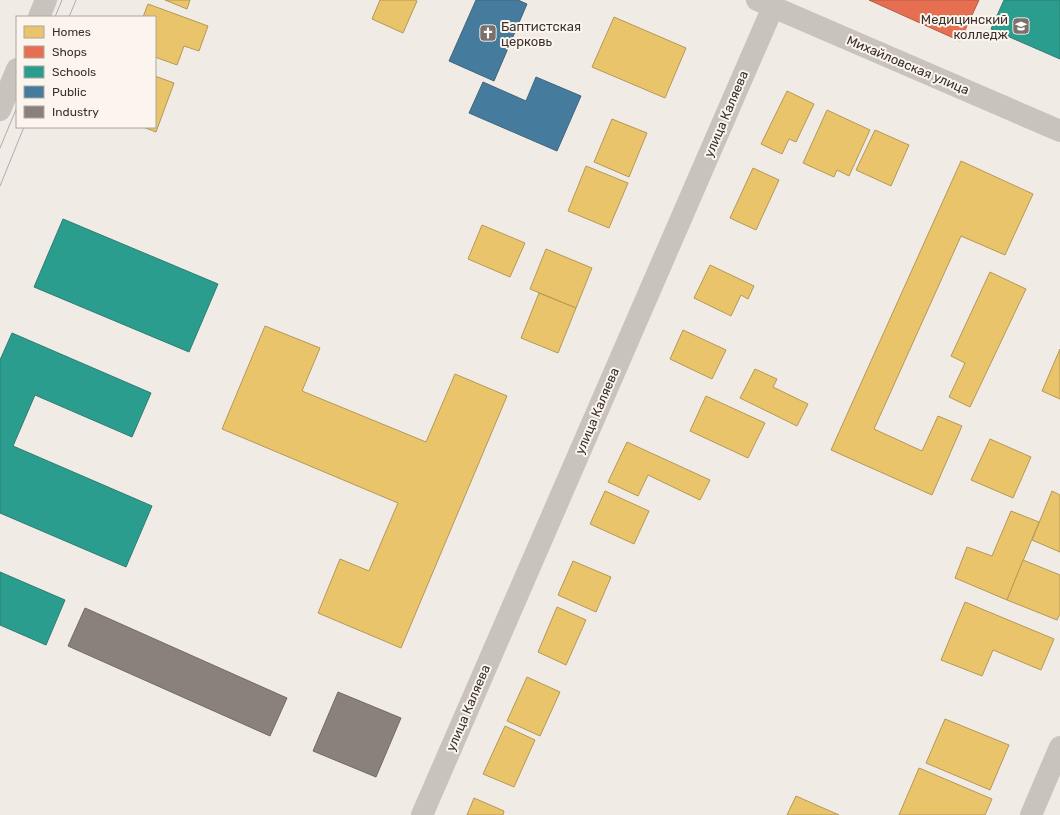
<svg xmlns="http://www.w3.org/2000/svg" width="1060" height="815" font-family="Rubik,sans-serif">
<style>
.homes{fill:#e9c46a;stroke:#b59857}
.shops{fill:#e76f51;stroke:#b35c46}
.schools{fill:#2a9d8f;stroke:#2f7c71}
.public{fill:#457b9d;stroke:#42647b}
.industry{fill:#8a817c;stroke:#726964}
.lines{fill:none;stroke-linecap:round;stroke-linejoin:round}
.minor{stroke:#c9c3be;stroke-width:22}
.tram{stroke:#b1aca8;stroke-width:1}
.labels{text-anchor:middle;dominant-baseline:central;stroke-width:4;stroke-linejoin:round;paint-order:stroke}
.poi-label{font-size:13px;fill:#3b302b;stroke:#fbf5ee;text-anchor:end}
.street-label{font-size:13px;fill:#3b302b;stroke:#fbf5ee}
</style>
<rect width="100%" height="100%" fill="#f0ebe5"/>
<!-- homes -->
<g class="homes">
<path d="M 165,0 L 190,0 L 187,9 Z"/>
<path d="M 380,0 L 415,0 L 417,1 L 403,33 L 372,19 Z"/>
<path d="M 148,4 L 208,26 L 199,51 L 184,46 L 177,65 L 155,57 L 155,17 L 143,17 Z"/>
<path d="M 614,17 L 686,48 L 665,98 L 592,67 Z"/>
<path d="M 155,76 L 174,83 L 156,132 L 143,127 L 155,127 Z"/>
<path d="M 787,91 L 814,104 L 796,142 L 789,139 L 782,154 L 761,144 Z"/>
<path d="M 827,110 L 870,130 L 849,176 L 837,170 L 834,177 L 803,163 Z"/>
<path d="M 612,119 L 647,133 L 629,177 L 594,162 Z"/>
<path d="M 875,130 L 909,145 L 891,186 L 856,170 Z"/>
<path d="M 961,161 L 1033,194 L 1005,255 L 961,236 L 874,429 L 922,451 L 938,416 L 962,426 L 932,495 L 831,450 Z"/>
<path d="M 586,166 L 628,183 L 609,228 L 568,211 Z"/>
<path d="M 753,168 L 779,180 L 756,230 L 730,218 Z"/>
<path d="M 482,225 L 525,243 L 510,277 L 468,259 Z"/>
<path d="M 546,249 L 592,268 L 576,308 L 530,289 Z"/>
<path d="M 710,265 L 754,286 L 748,299 L 741,295 L 731,316 L 694,298 Z"/>
<path d="M 990,272 L 1026,289 L 970,407 L 949,397 L 965,363 L 951,356 Z"/>
<path d="M 539,293 L 576,308 L 558,353 L 521,338 Z"/>
<path d="M 265,326 L 320,348 L 302,391 L 426,442 L 455,374 L 507,396 L 401,648 L 318,613 L 340,559 L 369,571 L 398,503 L 222,429 Z"/>
<path d="M 683,330 L 726,350 L 712,379 L 670,359 Z"/>
<path d="M 1060,349 L 1060,399 L 1042,391 Z"/>
<path d="M 755,369 L 777,379 L 773,387 L 808,404 L 797,426 L 740,398 Z"/>
<path d="M 706,396 L 765,423 L 748,458 L 690,431 Z"/>
<path d="M 990,439 L 1031,457 L 1013,498 L 971,480 Z"/>
<path d="M 627,442 L 710,480 L 700,500 L 648,475 L 638,496 L 608,482 Z"/>
<path d="M 605,491 L 649,511 L 634,544 L 590,524 Z"/>
<path d="M 1052,491 L 1060,495 L 1060,552 L 1032,540 Z"/>
<path d="M 1011,511 L 1039,522 L 1007,600 L 955,578 L 967,547 L 992,556 Z"/>
<path d="M 1023,560 L 1060,575 L 1060,614 L 1057,620 L 1007,600 Z"/>
<path d="M 573,561 L 611,577 L 596,612 L 558,595 Z"/>
<path d="M 965,602 L 1054,639 L 1041,670 L 993,650 L 982,676 L 941,660 Z"/>
<path d="M 557,607 L 586,620 L 566,665 L 538,652 Z"/>
<path d="M 527,677 L 560,692 L 540,736 L 507,721 Z"/>
<path d="M 945,719 L 1009,745 L 990,790 L 926,763 Z"/>
<path d="M 505,726 L 535,740 L 514,787 L 483,774 Z"/>
<path d="M 919,768 L 992,799 L 985,815 L 899,815 Z"/>
<path d="M 796,796 L 839,815 L 787,815 Z"/>
<path d="M 474,798 L 504,811 L 503,815 L 467,815 Z"/>
</g>
<!-- shops -->
<path class="shops" d="M 869,0 L 979,0 L 960,41 Z"/>
<!-- schools -->
<g class="schools">
<path d="M 1004,0 L 1060,0 L 1060,59 L 991,29 Z"/>
<path d="M 63,219 L 218,284 L 189,352 L 34,287 Z"/>
<path d="M 12,333 L 151,393 L 132,437 L 35,395 L 13,446 L 152,506 L 126,567 L 0,513 L 0,360 Z"/>
<path d="M 0,572 L 65,600 L 46,645 L 0,625 Z"/>
</g>
<!-- public -->
<g class="public">
<path d="M 476,0 L 518,0 L 527,4 L 494,81 L 449,61 Z"/>
<path d="M 536,77 L 581,96 L 557,151 L 469,113 L 483,82 L 526,101 Z"/>
</g>
<!-- industry -->
<g class="industry">
<path d="M 85,608 L 287,698 L 270,736 L 68,646 Z"/>
<path d="M 338,692 L 401,718 L 376,777 L 313,751 Z"/>
</g>
<g class="lines">
<!-- minor -->
<g class="minor">
<path d="M 757,0 L 1060,131"/>
<path d="M 39,17 L 46,0"/>
<path d="M 0,110 L 17,69"/>
<path d="M 422,815 L 773,7"/>
<path d="M 1031,815 L 1060,747"/>
</g>
<!-- tram -->
<g class="tram">
<path d="M 55,17 L 62,0"/>
<path d="M 69,17 L 76,0"/>
<path d="M 0,148 L 17,107"/>
<path d="M 0,186 L 24,127"/>
</g>
</g>
<!-- icons -->
<defs>
<symbol id="university-square" viewBox="-11 -11 22 22"><rect x="-9" y="-9" width="18" height="18" rx="4" fill="#7a716c" stroke="#fbf5ee"/><path d="M0-5L7-2L0 1L-7-2ZM-4 1L0 2.5L4 1V4Q0 6-4 4Z" fill="#fff"/></symbol>
<symbol id="church-square" viewBox="-11 -11 22 22"><rect x="-9" y="-9" width="18" height="18" rx="4" fill="#7a716c" stroke="#fbf5ee"/><path d="M-1.2-6h2.4v3.5h3.3v2.4h-3.3V6h-2.4V-.1h-3.3v-2.4h3.3Z" fill="#fff"/></symbol>
</defs>
<g fill-rule="evenodd">
<use href="#university-square" x="1011" y="16" width="20" height="20"/>
<use href="#church-square" x="478" y="23" width="20" height="20"/>
</g>
<g class="labels">
<!-- poi labels -->
<g class="poi-label">
<text x="1008" y="19">Медицинский<tspan x="1008" dy="15">колледж</tspan></text>
<text x="501" y="26" text-anchor="start">Баптистская<tspan x="501" dy="15">церковь</tspan></text>
</g>
<!-- street labels -->
<g class="street-label">
<text transform="translate(908 65) rotate(23)">Михайловская улица</text>
<text transform="translate(726 114) rotate(-67)">улица Каляева</text>
<text transform="translate(597 411) rotate(-67)">улица Каляева</text>
<text transform="translate(468 708) rotate(-67)">улица Каляева</text>
</g>
</g>
<!-- legend -->
<rect x="16" y="16" width="140" height="112" fill="#fbf5ee" stroke="#aea6a0"/>
<rect x="24" y="26" width="20" height="12" fill="#e9c46a" stroke="#aea6a0"/>
<text x="52" y="36" font-size="12" fill="#3b302b">Homes</text>
<rect x="24" y="46" width="20" height="12" fill="#e76f51" stroke="#aea6a0"/>
<text x="52" y="56" font-size="12" fill="#3b302b">Shops</text>
<rect x="24" y="66" width="20" height="12" fill="#2a9d8f" stroke="#aea6a0"/>
<text x="52" y="76" font-size="12" fill="#3b302b">Schools</text>
<rect x="24" y="86" width="20" height="12" fill="#457b9d" stroke="#aea6a0"/>
<text x="52" y="96" font-size="12" fill="#3b302b">Public</text>
<rect x="24" y="106" width="20" height="12" fill="#8a817c" stroke="#aea6a0"/>
<text x="52" y="116" font-size="12" fill="#3b302b">Industry</text>
</svg>
